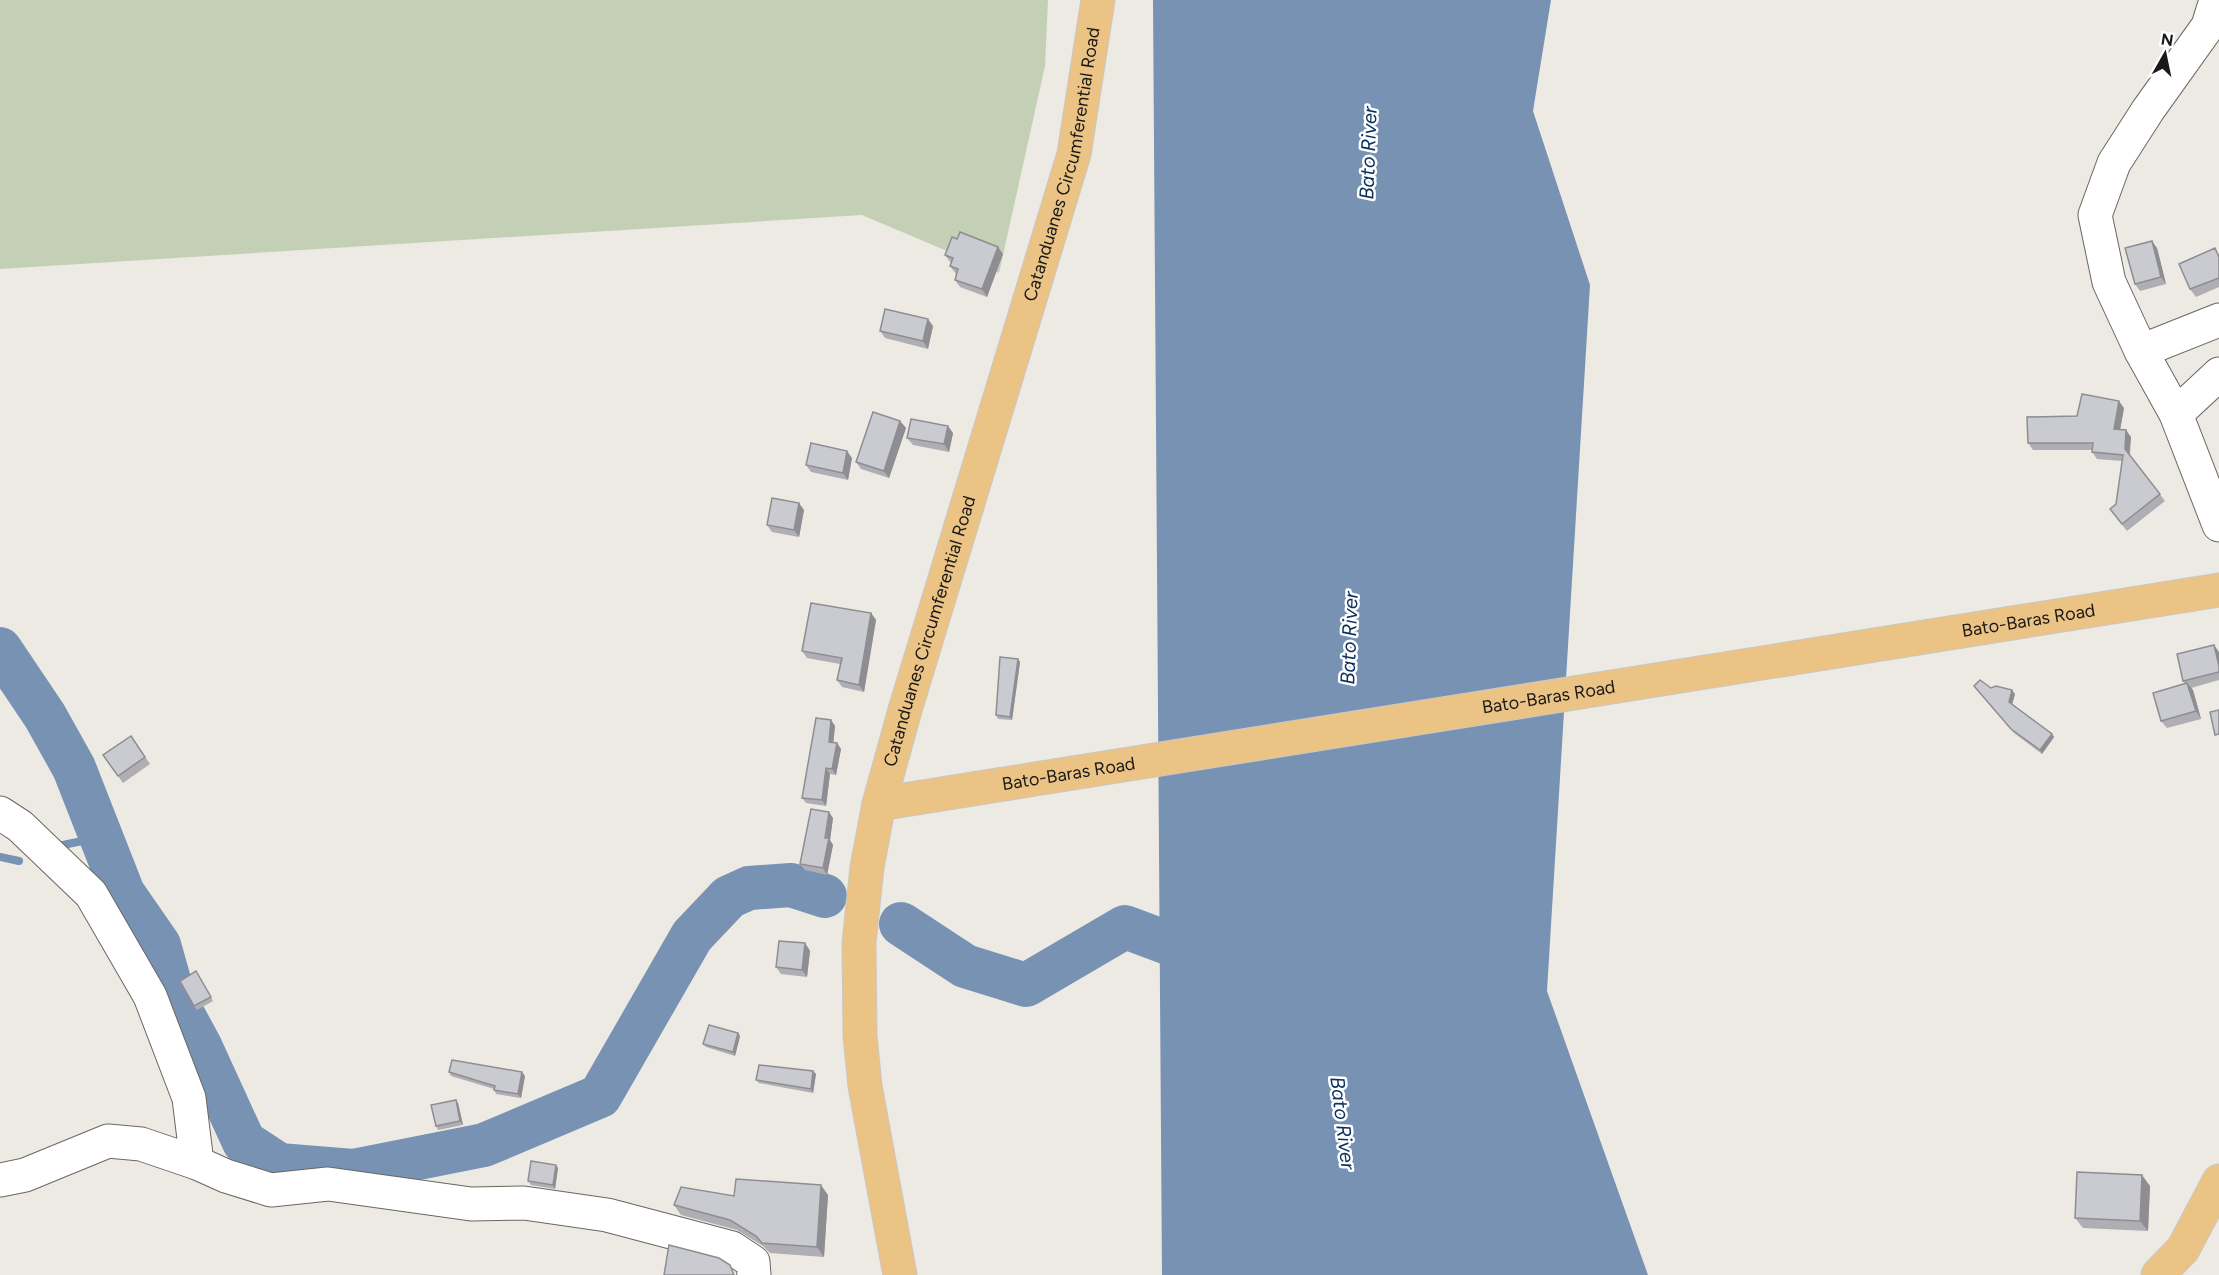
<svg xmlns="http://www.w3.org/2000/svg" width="2219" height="1275" font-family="Figtree,sans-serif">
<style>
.green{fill:#c3d0b5}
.water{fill:#7892b3}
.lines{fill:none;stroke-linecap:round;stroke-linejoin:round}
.stream{stroke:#7892b3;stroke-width:8}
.river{stroke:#7892b3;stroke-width:44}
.minor-casing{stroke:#6a6762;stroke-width:35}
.major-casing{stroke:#c8c8c7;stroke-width:35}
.minor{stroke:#fff;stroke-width:33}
.major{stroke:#ebc385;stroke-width:33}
.wall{fill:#aeaeb4}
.shaded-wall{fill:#8d8d92}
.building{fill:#cacad1;stroke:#8d8d92;stroke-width:1.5}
.labels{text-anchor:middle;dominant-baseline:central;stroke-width:5;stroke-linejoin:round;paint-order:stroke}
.street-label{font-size:18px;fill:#1a1917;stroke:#fff}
.water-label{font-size:20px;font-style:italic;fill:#0a305b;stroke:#fff}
</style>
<rect width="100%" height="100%" fill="#edeae4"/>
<!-- green -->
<path class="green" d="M 0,0 L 1048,0 L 1045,66 L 999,273 L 862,215 L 0,269 Z"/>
<!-- water -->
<path class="water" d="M 1153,0 L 1551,0 L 1533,111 L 1590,285 L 1547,991 L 1648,1275 L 1162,1275 Z"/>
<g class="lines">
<!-- stream -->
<g class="stream">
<path d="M 63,845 L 101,837"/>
<path d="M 0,857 L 19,861"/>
</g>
<!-- river -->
<g class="river">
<path d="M 0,649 L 45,716 L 74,768 L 123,893 L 159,945 L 174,998 L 200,1046 L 244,1142 L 279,1165 L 353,1171 L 484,1145 L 600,1096 L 692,936 L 729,897 L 749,888 L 791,885 L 825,896"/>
<path d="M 901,924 L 965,966 L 1026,985 L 1125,927 L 1216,961"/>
</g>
<defs>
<g id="minor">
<path d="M 2219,320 L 2141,351 L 2176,414 L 2219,525"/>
<path d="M 2141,351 L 2109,282 L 2095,215 L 2114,163 L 2148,110 L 2208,26 L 2216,0"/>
<path d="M 2176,414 L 2219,374"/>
<path d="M 0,813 L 20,826 L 91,894 L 150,996 L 189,1098 L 197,1163 L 226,1176 L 271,1190 L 328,1184 L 471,1204 L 524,1203 L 607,1215 L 732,1248 L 753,1262 L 754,1275"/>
<path d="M 0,1180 L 25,1175 L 108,1141 L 141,1144 L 197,1163"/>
</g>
<g id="major">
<path id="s1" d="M 879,804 L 2219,590"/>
<path id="s2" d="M 900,1275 L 865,1086 L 860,1036 L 859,943 L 867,867 L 879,804 L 905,710 L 1074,154 L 1098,0"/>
<path d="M 2158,1275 L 2183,1249 L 2219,1181"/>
</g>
</defs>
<!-- minor casing -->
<use href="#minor" class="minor-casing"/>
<!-- major casing -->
<use href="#major" class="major-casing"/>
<!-- minor -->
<use href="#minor" class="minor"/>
<!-- major -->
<use href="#major" class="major"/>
</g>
<!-- wall -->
<g class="wall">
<path d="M 2157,248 L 2166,284 L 2140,291 L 2135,284 Z"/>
<path d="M 1003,254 L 987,297 L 960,287 L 955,280 L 956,274 L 950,266 L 951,263 L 945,255 Z"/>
<path d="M 2219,254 L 2219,287 L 2196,297 L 2190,289 Z"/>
<path d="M 933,326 L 928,349 L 885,338 L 880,331 Z"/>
<path d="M 2124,408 L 2120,429 L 2131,437 L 2130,455 L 2165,501 L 2127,531 L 2115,516 L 2122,461 L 2097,459 L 2092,452 L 2093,450 L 2033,450 L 2028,443 L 2077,416 Z"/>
<path d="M 900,421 L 906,428 L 889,478 L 861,469 L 856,462 Z"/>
<path d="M 953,433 L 949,452 L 913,445 L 907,438 Z"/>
<path d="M 852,458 L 848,480 L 811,472 L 806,465 Z"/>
<path d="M 804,510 L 799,537 L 772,532 L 767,525 Z"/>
<path d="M 871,613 L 876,620 L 864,692 L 842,687 L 837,680 L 840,664 L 807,658 L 802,651 Z"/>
<path d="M 2214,645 L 2219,653 L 2219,680 L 2191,688 L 2193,690 L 2201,719 L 2167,728 L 2161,721 L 2185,684 L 2183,681 Z"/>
<path d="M 1020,662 L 1012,720 L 998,719 L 996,715 Z"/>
<path d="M 1991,688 L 2015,694 L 2012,704 L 2052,734 L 2054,737 L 2042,754 L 2014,733 L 1977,689 Z"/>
<path d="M 831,720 L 835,726 L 833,742 L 837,743 L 841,749 L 836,775 L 830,774 L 826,806 L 806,803 L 802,798 Z"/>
<path d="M 131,736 L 150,764 L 123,783 L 103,755 Z"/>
<path d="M 833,818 L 830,840 L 833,845 L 827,875 L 805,870 L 800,864 Z"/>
<path d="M 805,943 L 810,951 L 807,977 L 781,974 L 776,967 Z"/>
<path d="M 196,971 L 213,1001 L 197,1010 L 194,1006 Z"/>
<path d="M 738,1033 L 740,1036 L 735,1056 L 706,1047 L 703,1044 Z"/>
<path d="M 813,1071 L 816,1074 L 813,1093 L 759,1083 L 756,1080 Z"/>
<path d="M 449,1072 L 525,1076 L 521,1098 L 496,1094 L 494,1090 L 494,1089 L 451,1076 Z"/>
<path d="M 458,1103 L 463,1125 L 438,1130 L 436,1126 Z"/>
<path d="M 556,1165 L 558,1168 L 555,1189 L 531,1185 L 528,1181 Z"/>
<path d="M 2150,1186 L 2148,1231 L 2083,1228 L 2075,1218 Z"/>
<path d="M 828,1195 L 824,1257 L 770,1253 L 763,1246 L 737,1230 L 681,1215 L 674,1205 L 734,1196 Z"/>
</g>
<!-- shaded-wall -->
<g class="shaded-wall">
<path d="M 2152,241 L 2157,248 L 2166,284 L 2161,277 Z"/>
<path d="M 998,247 L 1003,254 L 987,297 L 982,289 Z"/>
<path d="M 928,319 L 933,326 L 928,349 L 923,341 Z"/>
<path d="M 2119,401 L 2124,408 L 2119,436 L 2114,429 Z"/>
<path d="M 900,421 L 906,428 L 889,478 L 884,471 Z"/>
<path d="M 948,426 L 953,433 L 949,452 L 944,444 Z"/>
<path d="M 2126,430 L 2131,437 L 2129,456 L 2125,449 Z"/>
<path d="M 847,451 L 852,458 L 848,480 L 843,473 Z"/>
<path d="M 799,503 L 804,510 L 799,537 L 794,530 Z"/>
<path d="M 871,613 L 876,620 L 864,692 L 859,685 Z"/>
<path d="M 2214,645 L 2219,652 L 2219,666 Z"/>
<path d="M 1018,659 L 1020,662 L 1012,720 L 1010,717 Z"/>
<path d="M 2187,683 L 2193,690 L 2201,719 L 2196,711 Z"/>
<path d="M 2012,690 L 2015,694 L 2012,705 L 2009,702 Z"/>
<path d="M 831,720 L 835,726 L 833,747 L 829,742 Z"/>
<path d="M 2052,734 L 2054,737 L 2042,754 L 2040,750 Z"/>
<path d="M 837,743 L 841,749 L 836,775 L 832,769 Z"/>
<path d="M 826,768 L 830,774 L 826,806 L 822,800 Z"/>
<path d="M 829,812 L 833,818 L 830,840 L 833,845 L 827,875 L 823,868 Z"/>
<path d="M 805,943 L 810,951 L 807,977 L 802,970 Z"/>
<path d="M 738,1033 L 740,1036 L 735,1056 L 733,1052 Z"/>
<path d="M 813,1071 L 816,1074 L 813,1093 L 811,1089 Z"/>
<path d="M 522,1072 L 525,1076 L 521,1098 L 518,1094 Z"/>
<path d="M 456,1100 L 458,1103 L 463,1125 L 460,1121 Z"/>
<path d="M 556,1165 L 558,1168 L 555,1189 L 553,1185 Z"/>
<path d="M 2142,1175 L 2150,1186 L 2148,1231 L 2140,1221 Z"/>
<path d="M 821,1185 L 828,1195 L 824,1257 L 817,1247 Z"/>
</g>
<!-- building -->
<g class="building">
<path d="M 960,232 L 998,247 L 982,289 L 955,280 L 958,269 L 950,266 L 953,258 L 945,255 L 952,237 L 957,239 Z"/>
<path d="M 2152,241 L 2161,277 L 2135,284 L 2125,248 Z"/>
<path d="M 2215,248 L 2219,257 L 2219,278 L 2190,289 L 2179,264 Z"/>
<path d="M 885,309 L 928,319 L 923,341 L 880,331 Z"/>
<path d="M 2082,394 L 2119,401 L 2114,429 L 2126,430 L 2125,449 L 2160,494 L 2122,524 L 2110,509 L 2116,504 L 2123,455 L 2092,452 L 2093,443 L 2028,443 L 2027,417 L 2077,416 Z"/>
<path d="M 873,412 L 900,421 L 884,471 L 856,462 Z"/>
<path d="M 911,419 L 948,426 L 944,444 L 907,438 Z"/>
<path d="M 811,443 L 847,451 L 843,473 L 806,465 Z"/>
<path d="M 772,498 L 799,503 L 794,530 L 767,525 Z"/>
<path d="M 811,603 L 871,613 L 859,685 L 837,680 L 842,658 L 802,651 Z"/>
<path d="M 2214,645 L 2219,666 L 2219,672 L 2183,681 L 2177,654 Z"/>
<path d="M 1000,657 L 1018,659 L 1010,717 L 996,715 Z"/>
<path d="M 1980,680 L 1991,688 L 1996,686 L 2012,690 L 2009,702 L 2052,734 L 2040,750 L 2011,729 L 1974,686 Z"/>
<path d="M 2187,683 L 2196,711 L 2161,721 L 2153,693 Z"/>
<path d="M 2219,710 L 2219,734 L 2215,735 L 2210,712 Z"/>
<path d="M 816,718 L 831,720 L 829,742 L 837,743 L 832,769 L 826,768 L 822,800 L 802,798 Z"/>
<path d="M 131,736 L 145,757 L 118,776 L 103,755 Z"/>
<path d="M 811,809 L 829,812 L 825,838 L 829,838 L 823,868 L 800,864 Z"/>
<path d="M 779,941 L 805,943 L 802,970 L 776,967 Z"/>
<path d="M 196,971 L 211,997 L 194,1006 L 180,981 Z"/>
<path d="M 709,1025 L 738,1033 L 733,1052 L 703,1044 Z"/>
<path d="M 452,1060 L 522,1072 L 518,1094 L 494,1090 L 495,1086 L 449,1072 Z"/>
<path d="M 759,1065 L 813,1071 L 811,1089 L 756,1080 Z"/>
<path d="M 456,1100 L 460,1121 L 436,1126 L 431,1105 Z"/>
<path d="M 531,1161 L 556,1165 L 553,1185 L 528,1181 Z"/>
<path d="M 2077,1172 L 2142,1175 L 2140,1221 L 2075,1218 Z"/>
<path d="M 736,1179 L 821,1185 L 817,1247 L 762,1243 L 756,1236 L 730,1220 L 674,1205 L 681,1187 L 734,1196 Z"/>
<path d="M 669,1245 L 719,1258 L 730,1265 L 734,1275 L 664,1275 Z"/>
</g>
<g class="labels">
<!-- street labels -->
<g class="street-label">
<text stroke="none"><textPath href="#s2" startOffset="1142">Catanduanes Circumferential Road</textPath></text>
<text stroke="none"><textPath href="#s1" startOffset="1164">Bato-Baras Road</textPath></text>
<text stroke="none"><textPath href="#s2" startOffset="656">Catanduanes Circumferential Road</textPath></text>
<text stroke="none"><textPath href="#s1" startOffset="678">Bato-Baras Road</textPath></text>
<text stroke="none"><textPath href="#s1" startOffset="192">Bato-Baras Road</textPath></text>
</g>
<!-- water labels -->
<g class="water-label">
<text transform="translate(1368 153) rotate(-88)">Bato River</text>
<text transform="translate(1349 638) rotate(-88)">Bato River</text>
<text transform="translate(1343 1123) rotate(83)">Bato River</text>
</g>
</g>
<!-- north arrow -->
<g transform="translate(2165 54) rotate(9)" stroke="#ffffff" stroke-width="4.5" paint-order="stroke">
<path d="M0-4.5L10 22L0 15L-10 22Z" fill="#1a1917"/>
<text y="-9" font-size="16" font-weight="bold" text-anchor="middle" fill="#1a1917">N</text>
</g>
</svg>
